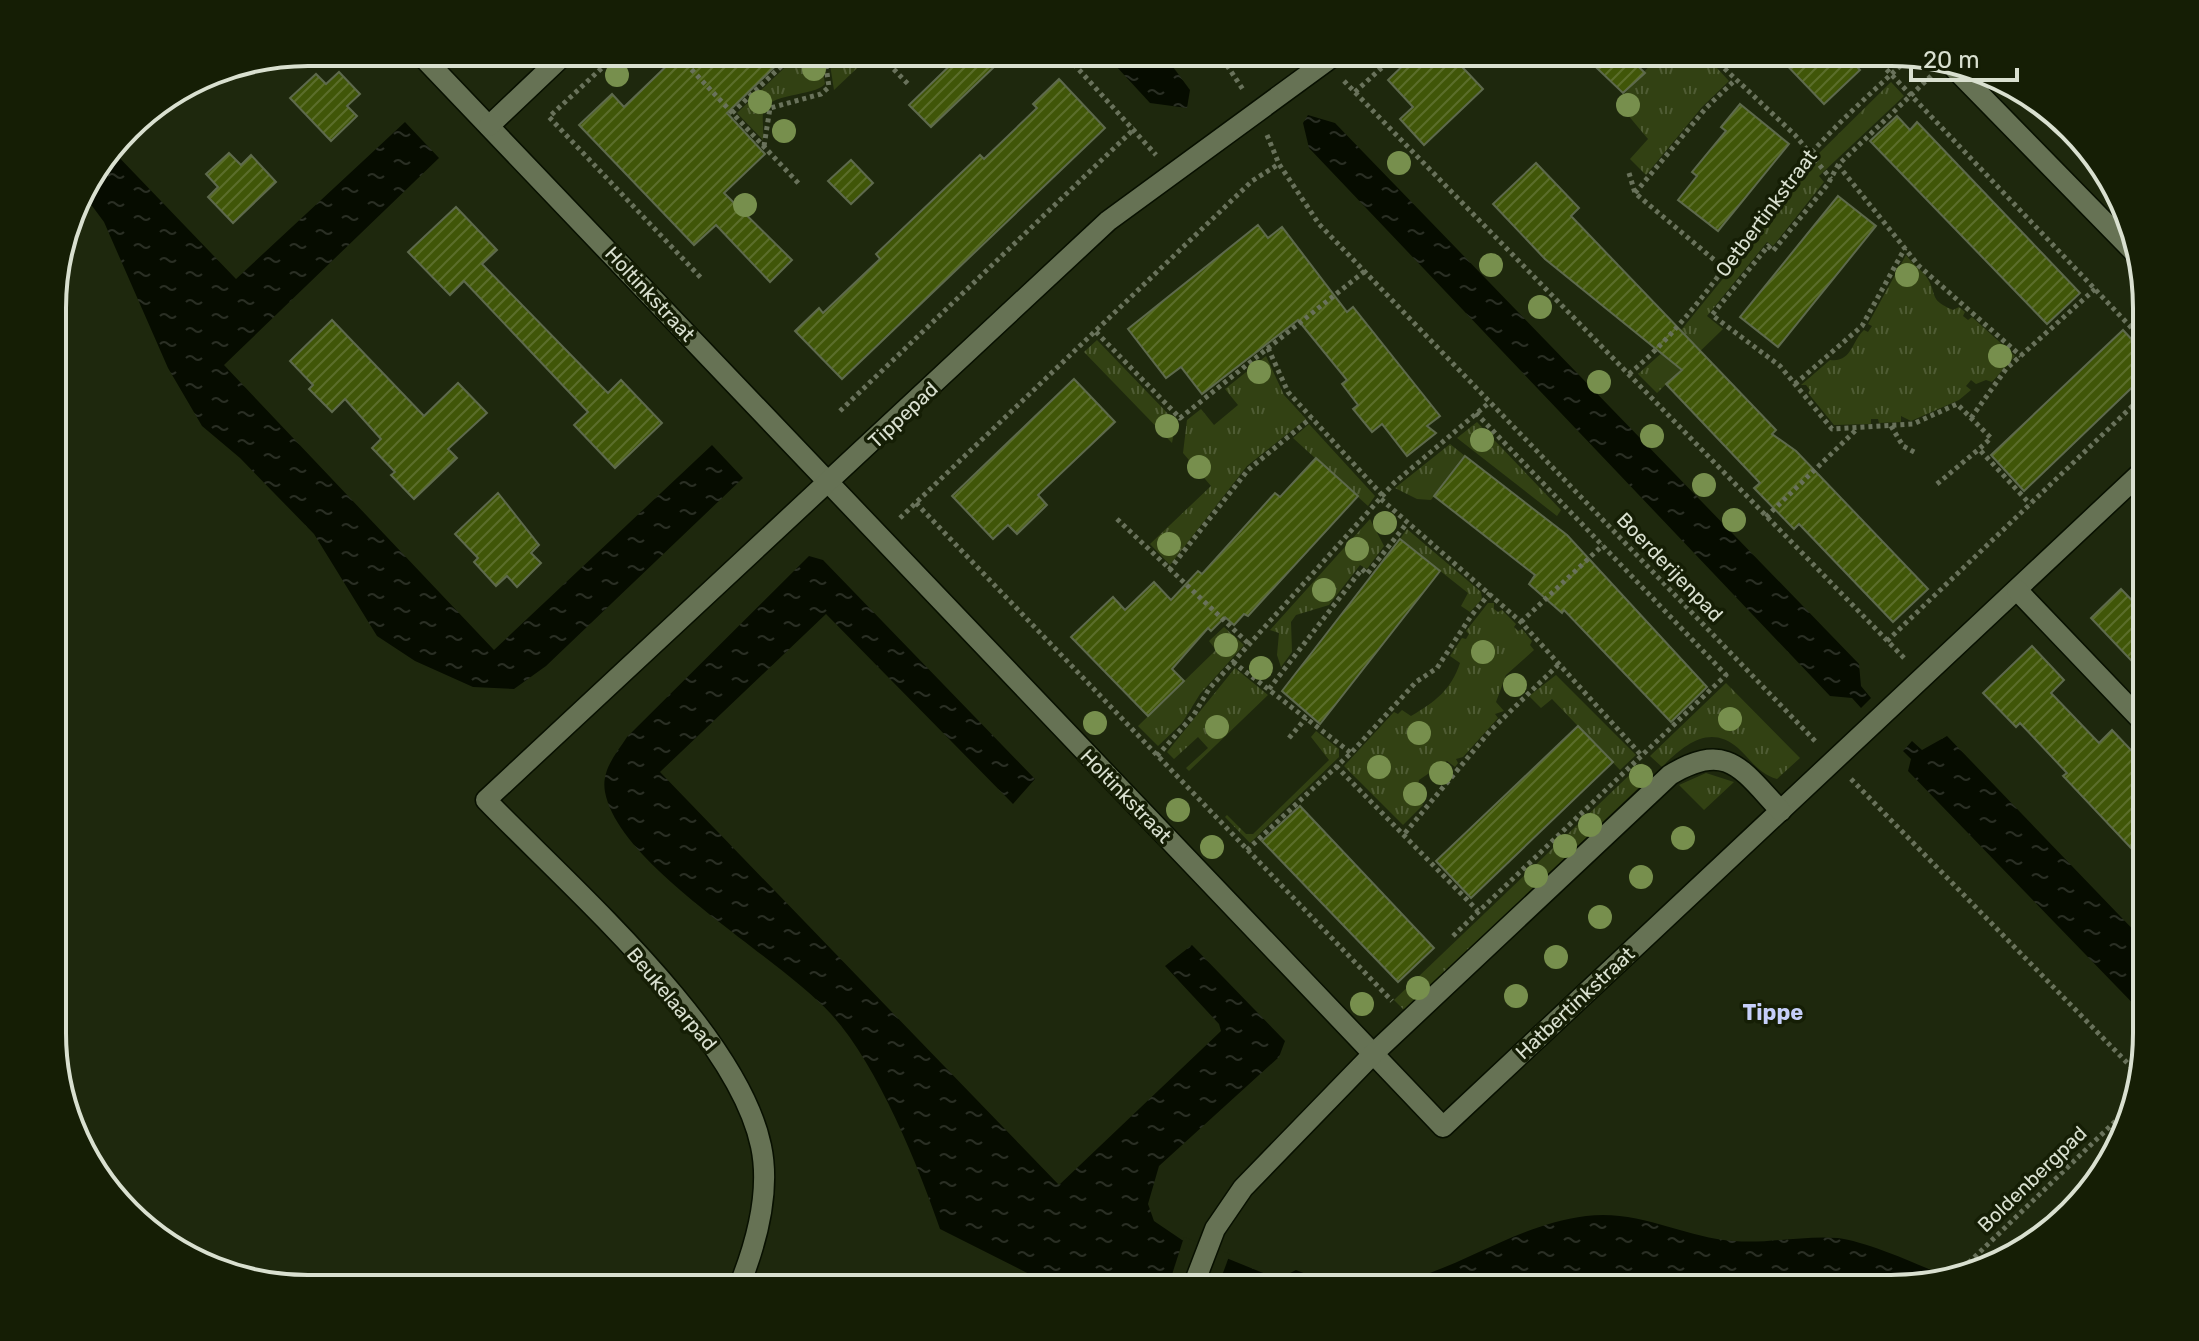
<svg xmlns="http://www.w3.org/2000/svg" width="2199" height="1341" font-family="Rubik,sans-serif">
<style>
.grass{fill:url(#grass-tufts)}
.water{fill:url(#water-ripples)}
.pier{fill:#1e280d}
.building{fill:url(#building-hatch);stroke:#5e6a4d;stroke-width:2}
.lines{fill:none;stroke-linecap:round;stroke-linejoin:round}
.minor-casing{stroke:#081000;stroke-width:23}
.path{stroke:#69725b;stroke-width:5;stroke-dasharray:4 4;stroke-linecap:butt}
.minor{stroke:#667254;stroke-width:20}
.tree{fill:#778f4d}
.labels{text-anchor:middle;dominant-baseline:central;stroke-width:7;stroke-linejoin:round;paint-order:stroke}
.street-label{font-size:20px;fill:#d9e0d0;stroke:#151e05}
.neighbourhood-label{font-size:22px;font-weight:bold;fill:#c6cffa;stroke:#151e05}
.rim{fill:none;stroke:#d9e0d0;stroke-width:4}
</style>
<defs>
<pattern id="grass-tufts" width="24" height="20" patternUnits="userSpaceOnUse" patternTransform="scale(2)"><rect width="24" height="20" fill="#324113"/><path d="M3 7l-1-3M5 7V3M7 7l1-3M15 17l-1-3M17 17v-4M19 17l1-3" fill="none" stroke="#4f5c34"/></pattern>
<pattern id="water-ripples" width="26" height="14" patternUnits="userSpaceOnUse" patternTransform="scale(2)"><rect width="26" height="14" fill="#060c00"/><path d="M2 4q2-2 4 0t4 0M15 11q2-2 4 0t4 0" fill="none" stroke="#2a2f24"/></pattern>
<pattern id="building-hatch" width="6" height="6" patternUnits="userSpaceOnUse" patternTransform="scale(2)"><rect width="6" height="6" fill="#405608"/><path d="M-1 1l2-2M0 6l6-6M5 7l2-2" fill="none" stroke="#5b6e2b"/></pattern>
</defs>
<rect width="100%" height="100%" fill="#1e280d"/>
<!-- grass -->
<g class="grass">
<path d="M 801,52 L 820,52 L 825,84 C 814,97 767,92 763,113 C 762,122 764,131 763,140 L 737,113 Z"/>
<path d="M 828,52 L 871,52 L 873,53 L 834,90 Z"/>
<path d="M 1662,52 L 1702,52 L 1729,81 L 1702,107 L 1646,175 L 1630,159 L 1648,139 L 1617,102 Z"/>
<path d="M 1891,82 L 1904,96 L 1819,176 L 1824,182 L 1773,246 L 1767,242 L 1707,316 L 1723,329 L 1657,393 L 1638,374 L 1664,351 L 1730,270 L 1808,164 Z"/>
<path d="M 1906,255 C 1911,263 1926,273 1929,281 C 1937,297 1930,300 1953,310 L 1959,307 L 1965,312 L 1963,316 L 1968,320 L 1972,317 L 2015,356 L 1992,382 L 1986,380 L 1976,384 L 1971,380 L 1966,386 L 1971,390 L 1959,400 L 1911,421 L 1901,416 L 1901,422 L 1879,423 L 1878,419 L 1871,419 L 1871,424 L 1834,425 L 1808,393 L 1810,390 L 1806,385 L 1801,385 L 1830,360 C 1852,363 1852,340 1864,330 L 1868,332 L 1872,326 L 1868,324 Z"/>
<path d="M 1097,340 L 1176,422 L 1172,443 L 1084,352 Z"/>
<path d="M 1266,356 L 1284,395 L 1306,419 L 1247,466 L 1170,565 L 1150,544 L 1211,486 L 1183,453 L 1187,420 L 1201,409 L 1214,425 L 1238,405 L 1225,389 Z"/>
<path d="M 1477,422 L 1561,510 L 1557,516 L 1457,438 Z"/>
<path d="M 1309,424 L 1375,496 L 1368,506 L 1293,438 Z"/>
<path d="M 1450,444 L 1465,456 L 1431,500 L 1417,499 L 1395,488 Z"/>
<path d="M 1370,519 L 1384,546 L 1367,569 L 1360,565 L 1329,605 L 1296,615 L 1291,622 L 1292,652 L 1281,667 L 1277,655 L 1279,633 L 1270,630 Z"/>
<path d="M 1407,529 L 1481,592 L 1482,599 L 1470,612 L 1461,606 L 1468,593 L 1400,539 Z"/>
<path d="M 1488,603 L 1494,603 L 1494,609 L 1498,612 L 1502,610 L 1516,624 L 1514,627 L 1518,631 L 1522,629 L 1532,641 L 1530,645 L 1534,650 L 1506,675 L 1496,702 L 1504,711 L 1495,714 L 1498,718 L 1463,757 L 1456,759 L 1458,763 L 1455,767 L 1447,761 L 1419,780 L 1417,792 L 1423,805 L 1403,825 L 1344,766 L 1394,712 L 1398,714 L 1402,710 L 1411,716 C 1435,702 1451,690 1460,663 L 1450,656 L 1462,638 L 1466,639 L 1469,634 L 1466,631 Z"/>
<path d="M 1224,627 L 1244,645 L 1200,694 L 1182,723 L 1158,746 L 1138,726 L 1216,650 L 1209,641 Z"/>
<path d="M 1235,668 L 1268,695 L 1189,771 L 1186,768 L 1208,748 L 1198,737 L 1174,759 L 1167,752 Z"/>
<path d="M 1556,675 L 1636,755 L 1620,770 L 1552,699 L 1541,708 L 1529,696 Z"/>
<path d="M 1726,683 L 1800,758 L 1777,779 C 1759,774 1751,760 1738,748 C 1709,723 1683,746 1662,767 L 1650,756 Z"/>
<path d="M 1316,731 L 1339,749 L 1339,757 L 1250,843 L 1225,817 L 1227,815 L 1246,834 L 1253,834 L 1329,760 L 1311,737 Z"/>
<path d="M 1642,763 L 1653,774 L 1405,1011 L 1394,1000 Z"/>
<path d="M 1706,773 L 1734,782 L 1704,810 L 1679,785 Z"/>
</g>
<!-- water -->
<g class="water">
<path d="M 1103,52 L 1162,52 L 1190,90 L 1187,108 L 1150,103 Z"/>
<path d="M 1308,115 L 1335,123 L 1859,664 L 1861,686 L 1871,698 L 1861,708 L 1852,698 L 1830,696 L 1309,148 L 1303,123 Z"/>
<path d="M 405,122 L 439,158 L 224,365 L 494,650 L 712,445 L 743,478 L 546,666 L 514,689 L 473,687 L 415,661 L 377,636 L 314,534 L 240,458 L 202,426 L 168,368 L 104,222 L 81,191 L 112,150 L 236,279 Z"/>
<path d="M 809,556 L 823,560 L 1035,779 L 1013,804 L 826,614 L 660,772 L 1059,1185 L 1221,1031 L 1219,1024 L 1165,966 L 1192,945 L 1285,1041 L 1279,1057 L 1159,1166 L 1148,1204 L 1154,1221 L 1182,1240 L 1278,1279 L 1296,1270 C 1415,1320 1478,1230 1586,1216 C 1638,1209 1683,1237 1734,1241 C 1768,1244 1804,1235 1838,1238 C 1865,1241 1920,1265 1947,1277 L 1907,1288 L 1184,1289 L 1168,1283 L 1102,1279 L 1051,1285 L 940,1229 C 918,1165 877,1064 831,1014 C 777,955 619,867 605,792 C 601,770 616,754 627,737 Z"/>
<path d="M 1947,736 L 2146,943 L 2146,1017 L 1908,771 L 1911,759 L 1903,751 L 1912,741 L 1922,750 Z"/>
</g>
<!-- pier -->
<path class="pier" d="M 1184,1237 L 1230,1254 L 1217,1289 L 1168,1287 Z"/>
<!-- building -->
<g class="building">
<path d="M 681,52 L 790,52 L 727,113 L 765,154 L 724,193 L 792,260 L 770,282 L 716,225 L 694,245 L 579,125 L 612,94 L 624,107 Z"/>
<path d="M 964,52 L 979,52 L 994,67 L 931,127 L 909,105 Z"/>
<path d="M 1417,52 L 1448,52 L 1483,89 L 1424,145 L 1400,119 L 1413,107 L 1388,80 Z"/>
<path d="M 1580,52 L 1623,52 L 1645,73 L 1623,93 Z"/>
<path d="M 1774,52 L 1843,52 L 1860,70 L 1824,104 Z"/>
<path d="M 339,72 L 360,94 L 347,106 L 357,116 L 331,141 L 290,98 L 316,74 L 326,84 Z"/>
<path d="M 1059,79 L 1105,128 L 842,379 L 795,331 L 819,308 L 823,313 L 880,259 L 876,254 L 980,155 L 984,159 L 1037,108 L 1033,104 Z"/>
<path d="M 1740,104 L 1789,144 L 1718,231 L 1678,200 L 1697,176 L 1692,172 L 1726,131 L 1721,127 Z"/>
<path d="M 1897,116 L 1910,130 L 1917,122 L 2080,293 L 2047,324 L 1870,141 Z"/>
<path d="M 229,153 L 241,165 L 251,155 L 276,182 L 233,223 L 208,197 L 218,187 L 206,174 Z"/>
<path d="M 851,160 L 873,183 L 851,204 L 828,181 Z"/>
<path d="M 1536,163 L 1579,208 L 1571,216 L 1776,430 L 1772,434 L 1796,451 L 1928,589 L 1893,622 L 1799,524 L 1794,529 L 1754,488 L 1760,483 L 1666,384 L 1682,370 L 1545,259 L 1493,204 Z"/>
<path d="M 1838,196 L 1876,226 L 1778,347 L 1740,317 Z"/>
<path d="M 456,207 L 497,250 L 482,264 L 608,393 L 621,380 L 662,423 L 615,468 L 574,425 L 588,412 L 464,281 L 450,295 L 408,252 Z"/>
<path d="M 1258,225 L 1268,238 L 1282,227 L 1347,312 L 1353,307 L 1440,416 L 1427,426 L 1436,433 L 1407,456 L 1382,424 L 1372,432 L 1353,409 L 1358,405 L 1342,384 L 1347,380 L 1298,320 L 1202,394 L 1181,367 L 1166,378 L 1128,329 Z"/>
<path d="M 332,320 L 424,416 L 458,383 L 487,413 L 448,449 L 457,458 L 414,499 L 391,475 L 395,472 L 372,448 L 381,439 L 345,399 L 332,412 L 309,389 L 313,385 L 290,361 Z"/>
<path d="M 2123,330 L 2146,355 L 2146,374 L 2024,491 L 1991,455 Z"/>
<path d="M 1074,379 L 1115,422 L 1038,495 L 1047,505 L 1017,534 L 1008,525 L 993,539 L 952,496 Z"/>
<path d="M 1465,456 L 1567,535 L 1707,687 L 1671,722 L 1564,610 L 1562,613 L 1529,584 L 1535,575 L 1434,496 Z"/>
<path d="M 1316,458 L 1358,496 L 1248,616 L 1244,614 L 1234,625 L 1225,617 L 1211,631 L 1208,628 L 1172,669 L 1184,681 L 1148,716 L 1071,637 L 1113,597 L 1125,610 L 1154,582 L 1171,600 L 1198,571 L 1202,574 L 1275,493 L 1280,497 Z"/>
<path d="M 498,493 L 539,545 L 531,553 L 541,563 L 517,587 L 507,576 L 496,586 L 474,562 L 478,558 L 455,534 Z"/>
<path d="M 1400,539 L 1440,571 L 1320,724 L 1282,691 Z"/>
<path d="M 2121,589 L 2146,615 L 2146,676 L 2091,618 Z"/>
<path d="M 2032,646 L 2064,680 L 2051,693 L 2099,743 L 2112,730 L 2146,766 L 2146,864 L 2063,776 L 2067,773 L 2020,723 L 2016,727 L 1983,693 Z"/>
<path d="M 1578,726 L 1613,762 L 1471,898 L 1436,861 Z"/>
<path d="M 1300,806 L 1434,948 L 1398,982 L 1262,841 Z"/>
</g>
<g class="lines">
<defs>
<g id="minor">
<path d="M 418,52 L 1443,1127 L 2146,468"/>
<path d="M 1955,69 L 2133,251"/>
<path d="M 489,126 L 567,52"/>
<path d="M 2017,590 L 2146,725"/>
<path d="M 738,1289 C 756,1245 771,1193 761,1146 C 737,1031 568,885 486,800 L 1108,221 L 1339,52"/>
<path d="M 1192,1289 L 1215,1229 L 1243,1188 L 1374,1053 L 1670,775 C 1728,740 1742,770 1781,811"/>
</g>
</defs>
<!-- minor casing -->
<use href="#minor" class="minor-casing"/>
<!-- path -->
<g class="path">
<path d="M 619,52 L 549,117 L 703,280"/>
<path d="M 675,52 L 801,186"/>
<path d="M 877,52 L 908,84"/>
<path d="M 1063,52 L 1156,155"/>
<path d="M 1218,52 L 1244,91"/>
<path d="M 1632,52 L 1642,62 L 1653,52"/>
<path d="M 1707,52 L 1795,135 L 1831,179"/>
<path d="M 1870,52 L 2146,343"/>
<path d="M 1931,76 L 1838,165 L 1828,184 L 1773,251 L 1768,246 L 1712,315 L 1780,366 L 1832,429 L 1913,424 L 1957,404 L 1991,438 L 1979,449 L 2030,504"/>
<path d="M 1344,81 L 1906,660"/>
<path d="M 1355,92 L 1399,52"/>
<path d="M 732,113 L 796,52"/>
<path d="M 1267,135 L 1279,164 L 1319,224 L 1817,743"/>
<path d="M 764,146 L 770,108 L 821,94 L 829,87 L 824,52"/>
<path d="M 1838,165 L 1919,266 L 2021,356"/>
<path d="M 1629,173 L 1635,193 L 1725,269"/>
<path d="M 1635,193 L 1706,108 L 1735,80"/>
<path d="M 1096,332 L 1180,418 L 1365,271"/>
<path d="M 1268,348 L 1288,392 L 1383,496"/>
<path d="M 1629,374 C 1694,320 1737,247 1789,180 C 1824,134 1868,96 1910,57"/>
<path d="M 1795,384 L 1862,326 L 1905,248"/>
<path d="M 840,411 L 1135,128"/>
<path d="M 1971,418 L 2006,369 L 2095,289"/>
<path d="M 1891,426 L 1903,446 L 1916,453"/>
<path d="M 1937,484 L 1979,449"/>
<path d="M 1381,499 L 1521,622 L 1642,756"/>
<path d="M 916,503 L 1392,1001"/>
<path d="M 1766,517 L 1858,428"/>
<path d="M 900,518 L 1252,181 L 1279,164"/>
<path d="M 1117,519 L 1249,644"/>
<path d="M 1169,570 L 1248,470 L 1311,418"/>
<path d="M 1521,622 L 1603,545"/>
<path d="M 1887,641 L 2146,393"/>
<path d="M 1233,662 L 1351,753"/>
<path d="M 1269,689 L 1362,569 L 1367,574 L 1407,523"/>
<path d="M 1289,738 L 1306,718"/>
<path d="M 1157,756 L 1193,716 L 1209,689 L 1394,483 L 1490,402"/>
<path d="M 1336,766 L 1478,911"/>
<path d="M 1851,779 L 2139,1075"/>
<path d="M 1405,833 L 1490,731 L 1558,665"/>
<path d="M 1247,850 L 1351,753 L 1416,682 L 1437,668 L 1471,616 L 1490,593"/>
<path d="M 1453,936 L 1726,675 L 1476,413"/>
<path d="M 1957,1274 L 2129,1108"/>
</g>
<!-- minor -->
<use href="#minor" class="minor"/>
</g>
<!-- trees -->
<g class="tree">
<circle cx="814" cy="69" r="12"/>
<circle cx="617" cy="75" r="12"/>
<circle cx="760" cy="102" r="12"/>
<circle cx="1628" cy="105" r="12"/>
<circle cx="784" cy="131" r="12"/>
<circle cx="1399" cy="163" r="12"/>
<circle cx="745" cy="205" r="12"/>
<circle cx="1491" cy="265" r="12"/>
<circle cx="1907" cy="275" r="12"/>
<circle cx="1540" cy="307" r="12"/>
<circle cx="2000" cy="356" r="12"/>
<circle cx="1259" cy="372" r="12"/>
<circle cx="1599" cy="382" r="12"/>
<circle cx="1167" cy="426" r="12"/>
<circle cx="1652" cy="436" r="12"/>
<circle cx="1482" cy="440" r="12"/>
<circle cx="1199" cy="467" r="12"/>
<circle cx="1704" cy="485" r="12"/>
<circle cx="1734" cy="520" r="12"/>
<circle cx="1385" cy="523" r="12"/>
<circle cx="1169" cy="544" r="12"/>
<circle cx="1357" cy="549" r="12"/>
<circle cx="1324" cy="590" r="12"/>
<circle cx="1226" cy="645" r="12"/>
<circle cx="1483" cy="652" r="12"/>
<circle cx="1261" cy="668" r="12"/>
<circle cx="1515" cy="685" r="12"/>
<circle cx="1730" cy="719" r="12"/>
<circle cx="1095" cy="723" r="12"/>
<circle cx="1217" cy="727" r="12"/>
<circle cx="1419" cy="733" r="12"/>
<circle cx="1379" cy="767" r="12"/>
<circle cx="1441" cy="773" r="12"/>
<circle cx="1641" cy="776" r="12"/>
<circle cx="1415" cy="794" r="12"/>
<circle cx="1178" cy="810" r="12"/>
<circle cx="1590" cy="825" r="12"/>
<circle cx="1683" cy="838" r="12"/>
<circle cx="1565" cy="846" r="12"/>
<circle cx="1212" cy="847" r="12"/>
<circle cx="1536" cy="876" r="12"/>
<circle cx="1641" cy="877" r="12"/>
<circle cx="1600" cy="917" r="12"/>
<circle cx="1556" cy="957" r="12"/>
<circle cx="1418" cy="988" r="12"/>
<circle cx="1516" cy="996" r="12"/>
<circle cx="1362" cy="1004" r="12"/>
</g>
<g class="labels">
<!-- street labels -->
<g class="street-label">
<text transform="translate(1766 213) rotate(-53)">Oetbertinkstraat</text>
<text transform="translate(650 294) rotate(47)">Holtinkstraat</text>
<text transform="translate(903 415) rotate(-43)">Tippepad</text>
<text transform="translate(1670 567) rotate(46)">Boerderijenpad</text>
<text transform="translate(1126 796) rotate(46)">Holtinkstraat</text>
<text transform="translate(672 999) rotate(50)">Beukelaarpad</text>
<text transform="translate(1575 1003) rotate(-43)">Hatbertinkstraat</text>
<text transform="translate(2032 1179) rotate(-44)">Boldenbergpad</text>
</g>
<!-- neighbourhood labels -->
<g class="neighbourhood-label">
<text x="1773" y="1012">Tippe</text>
</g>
</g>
<!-- crop -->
<path d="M0 0H2199V1341H0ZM308 66H1891A242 242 0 0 1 2133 308V1033A242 242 0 0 1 1891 1275H308A242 242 0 0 1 66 1033V308A242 242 0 0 1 308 66Z" fill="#151e05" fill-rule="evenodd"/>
<path class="rim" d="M308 66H1891A242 242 0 0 1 2133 308V1033A242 242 0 0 1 1891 1275H308A242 242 0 0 1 66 1033V308A242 242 0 0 1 308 66Z"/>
<!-- scale -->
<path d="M1911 68v12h106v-12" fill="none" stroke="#d9e0d0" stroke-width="4"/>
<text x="1923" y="68" font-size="24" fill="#d9e0d0" stroke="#151e05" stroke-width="6" paint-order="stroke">20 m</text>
</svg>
